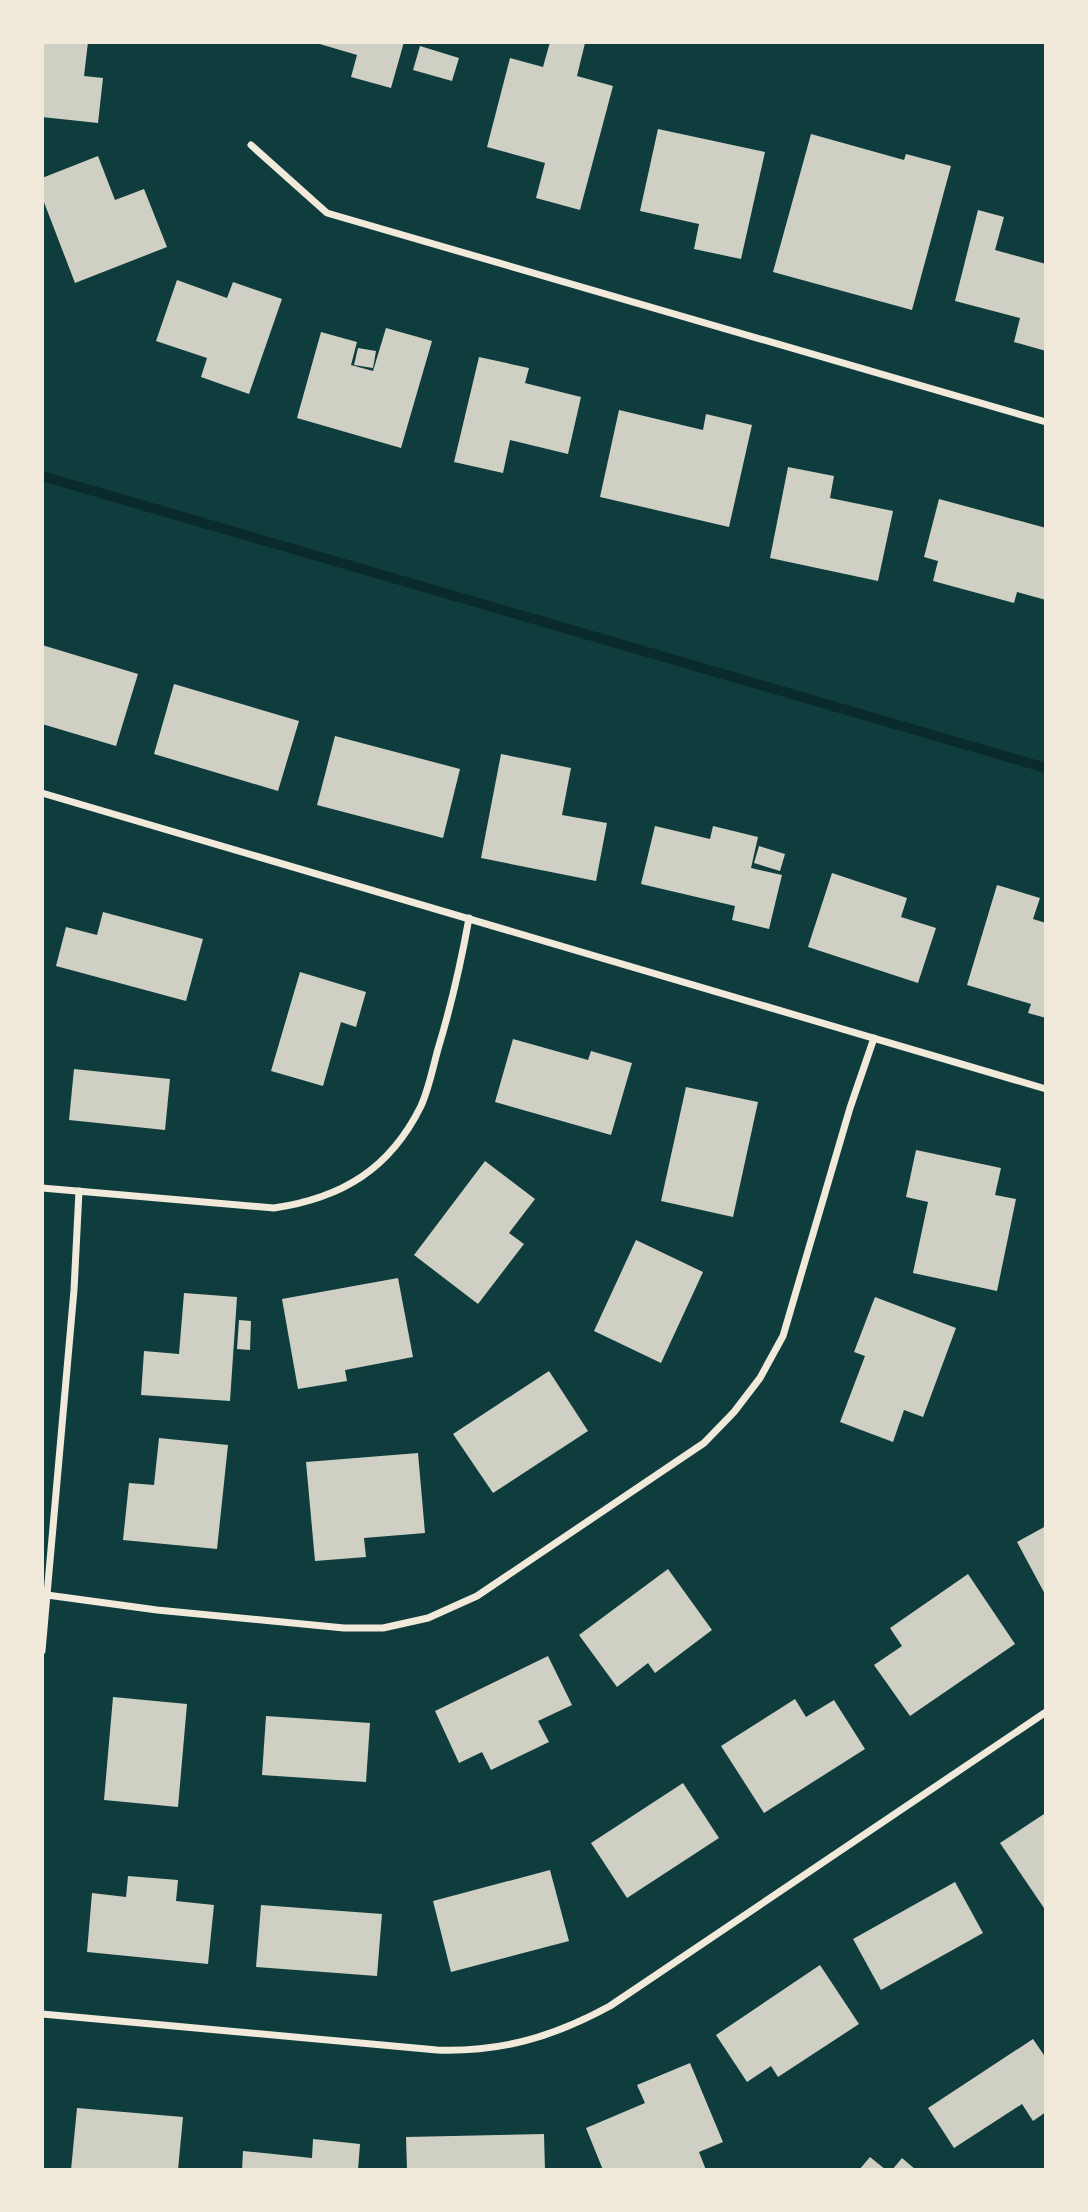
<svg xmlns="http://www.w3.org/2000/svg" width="1088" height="2212" font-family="'Work Sans',sans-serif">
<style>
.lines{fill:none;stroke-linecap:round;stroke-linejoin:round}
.stream{stroke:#0a2a2b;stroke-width:10}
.building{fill:#cfcfc3}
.minor{stroke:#f1e9da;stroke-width:7}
</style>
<rect width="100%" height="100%" fill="#0f3d3e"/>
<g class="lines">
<!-- stream -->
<path class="stream" d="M 42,476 L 1046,768"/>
</g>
<!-- building -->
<g class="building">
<path d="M 42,42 L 88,42 L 84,76 L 103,78 L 98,123 L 42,117 Z"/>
<path d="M 313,42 L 404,42 L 391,88 L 351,77 L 357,55 Z"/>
<path d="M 550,42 L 585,43 L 577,76 L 613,86 L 580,210 L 536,198 L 545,163 L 487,147 L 510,58 L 543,67 Z"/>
<path d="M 420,46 L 459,58 L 452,81 L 413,70 Z"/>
<path d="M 658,129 L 765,152 L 741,259 L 694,249 L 699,224 L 640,211 Z"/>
<path d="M 811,134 L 904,160 L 906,154 L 951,166 L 912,310 L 773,272 Z"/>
<path d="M 98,156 L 115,200 L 144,189 L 167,247 L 75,283 L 42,197 L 42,178 Z"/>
<path d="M 978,210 L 1004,217 L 995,250 L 1046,264 L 1046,351 L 1014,342 L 1020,318 L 955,301 Z"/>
<path d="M 177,280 L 227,298 L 233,282 L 282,299 L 249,394 L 201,377 L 207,358 L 156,341 Z"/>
<path d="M 386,328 L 432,341 L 401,448 L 297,418 L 321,332 L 357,342 L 351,365 L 373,371 Z"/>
<path d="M 358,348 L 376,351 L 373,368 L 354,365 Z"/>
<path d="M 479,357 L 529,368 L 525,383 L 581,397 L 568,454 L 510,440 L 503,473 L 454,462 Z"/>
<path d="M 619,410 L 703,430 L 706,414 L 752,425 L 729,527 L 600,497 Z"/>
<path d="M 788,467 L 834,476 L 830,498 L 893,511 L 878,581 L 770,558 Z"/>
<path d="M 939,499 L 1046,528 L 1046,600 L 1017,592 L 1014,603 L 933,581 L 938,561 L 924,557 Z"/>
<path d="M 42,645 L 138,674 L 116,746 L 42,724 Z"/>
<path d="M 174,684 L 299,721 L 278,791 L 154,754 Z"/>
<path d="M 335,736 L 460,769 L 443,838 L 317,805 Z"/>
<path d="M 501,754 L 571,768 L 562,815 L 607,823 L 596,881 L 481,858 Z"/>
<path d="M 655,826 L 710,839 L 713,826 L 758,837 L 751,868 L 782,875 L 769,929 L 732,920 L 735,906 L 641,884 Z"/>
<path d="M 759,846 L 785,854 L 780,871 L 754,863 Z"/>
<path d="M 832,873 L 907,898 L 901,917 L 936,928 L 918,983 L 808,947 Z"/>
<path d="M 997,885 L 1040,898 L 1033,919 L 1046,923 L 1046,1018 L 1028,1013 L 1031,1004 L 967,985 Z"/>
<path d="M 103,912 L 203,939 L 186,1001 L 56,966 L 66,927 L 97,935 Z"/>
<path d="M 300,972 L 366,992 L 356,1027 L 341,1022 L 323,1086 L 271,1071 Z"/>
<path d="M 513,1039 L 588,1060 L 591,1051 L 632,1063 L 611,1135 L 495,1102 Z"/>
<path d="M 74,1069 L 170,1079 L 165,1130 L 69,1120 Z"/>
<path d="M 686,1087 L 758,1102 L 733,1217 L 661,1201 Z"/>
<path d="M 916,1150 L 1001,1168 L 995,1195 L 1016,1199 L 997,1291 L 913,1273 L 928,1202 L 906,1197 Z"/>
<path d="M 485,1161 L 535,1199 L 509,1233 L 524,1244 L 478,1304 L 414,1255 Z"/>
<path d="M 636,1240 L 703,1272 L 661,1363 L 594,1331 Z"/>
<path d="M 398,1278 L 413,1357 L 345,1370 L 347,1381 L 298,1389 L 282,1299 Z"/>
<path d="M 184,1293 L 237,1297 L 230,1401 L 141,1395 L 144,1351 L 179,1354 Z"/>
<path d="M 875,1297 L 956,1328 L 923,1417 L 904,1410 L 893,1442 L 840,1422 L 865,1356 L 854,1352 Z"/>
<path d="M 239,1320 L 251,1321 L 250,1350 L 237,1349 Z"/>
<path d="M 549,1371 L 588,1431 L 493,1493 L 453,1434 Z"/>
<path d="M 159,1438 L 228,1445 L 217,1549 L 123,1540 L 129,1483 L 154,1485 Z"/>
<path d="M 418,1453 L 425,1533 L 364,1538 L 366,1557 L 315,1561 L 306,1462 Z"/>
<path d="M 1046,1526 L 1046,1596 L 1017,1542 Z"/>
<path d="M 668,1569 L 712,1630 L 655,1673 L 648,1663 L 617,1687 L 579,1635 Z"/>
<path d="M 968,1574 L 1015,1644 L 910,1716 L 874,1665 L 902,1646 L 890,1628 Z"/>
<path d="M 548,1656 L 572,1705 L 538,1721 L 549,1742 L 491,1770 L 482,1752 L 459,1763 L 435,1711 Z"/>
<path d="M 113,1697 L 187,1704 L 178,1807 L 104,1800 Z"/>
<path d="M 795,1699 L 806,1717 L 834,1700 L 865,1749 L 764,1813 L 721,1746 Z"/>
<path d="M 266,1716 L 370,1723 L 366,1782 L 262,1775 Z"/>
<path d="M 683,1783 L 719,1838 L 627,1898 L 591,1843 Z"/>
<path d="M 1044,1814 L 1046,1817 L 1046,1911 L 1000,1843 Z"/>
<path d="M 550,1870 L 569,1941 L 451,1972 L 433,1901 Z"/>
<path d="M 128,1876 L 178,1880 L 176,1901 L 214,1905 L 208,1964 L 87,1952 L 92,1893 L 126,1897 Z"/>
<path d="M 955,1882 L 983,1933 L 881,1990 L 853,1939 Z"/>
<path d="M 261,1905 L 382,1914 L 377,1976 L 256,1967 Z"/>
<path d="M 820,1965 L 859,2024 L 778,2077 L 771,2066 L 747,2082 L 716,2035 Z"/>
<path d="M 1033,2039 L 1046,2058 L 1046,2112 L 1033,2121 L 1022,2104 L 954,2148 L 928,2108 Z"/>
<path d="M 690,2063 L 723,2142 L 699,2152 L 706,2170 L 603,2170 L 586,2128 L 645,2103 L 637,2085 Z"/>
<path d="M 77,2108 L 183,2117 L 178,2170 L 71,2170 Z"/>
<path d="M 544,2134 L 545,2170 L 407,2170 L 406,2137 Z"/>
<path d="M 313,2139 L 360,2144 L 358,2170 L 242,2170 L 243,2151 L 312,2158 Z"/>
<path d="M 870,2157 L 886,2170 L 859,2170 Z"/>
<path d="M 902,2158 L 916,2170 L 892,2170 Z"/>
</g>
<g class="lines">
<!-- minor -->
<g class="minor">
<path d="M 251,145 L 327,213 L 1046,422"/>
<path d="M 42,793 L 1046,1089"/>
<path d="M 42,1188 L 274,1208 C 342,1198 390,1169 421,1106 C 429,1088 433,1067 438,1049 C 451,1006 461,963 469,918"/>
<path d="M 47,1595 L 157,1610 L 344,1628 L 383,1628 L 428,1618 L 477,1596 L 704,1443 L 734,1412 L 760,1378 L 783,1336 L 850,1108 L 874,1038"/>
<path d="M 42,1651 L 74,1290 L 79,1191"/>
<path d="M 42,2014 L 437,2050 C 502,2052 553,2037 610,2006 L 1046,1712"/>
</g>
</g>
<!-- border -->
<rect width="1088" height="2212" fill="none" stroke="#f1e9da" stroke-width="88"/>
</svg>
